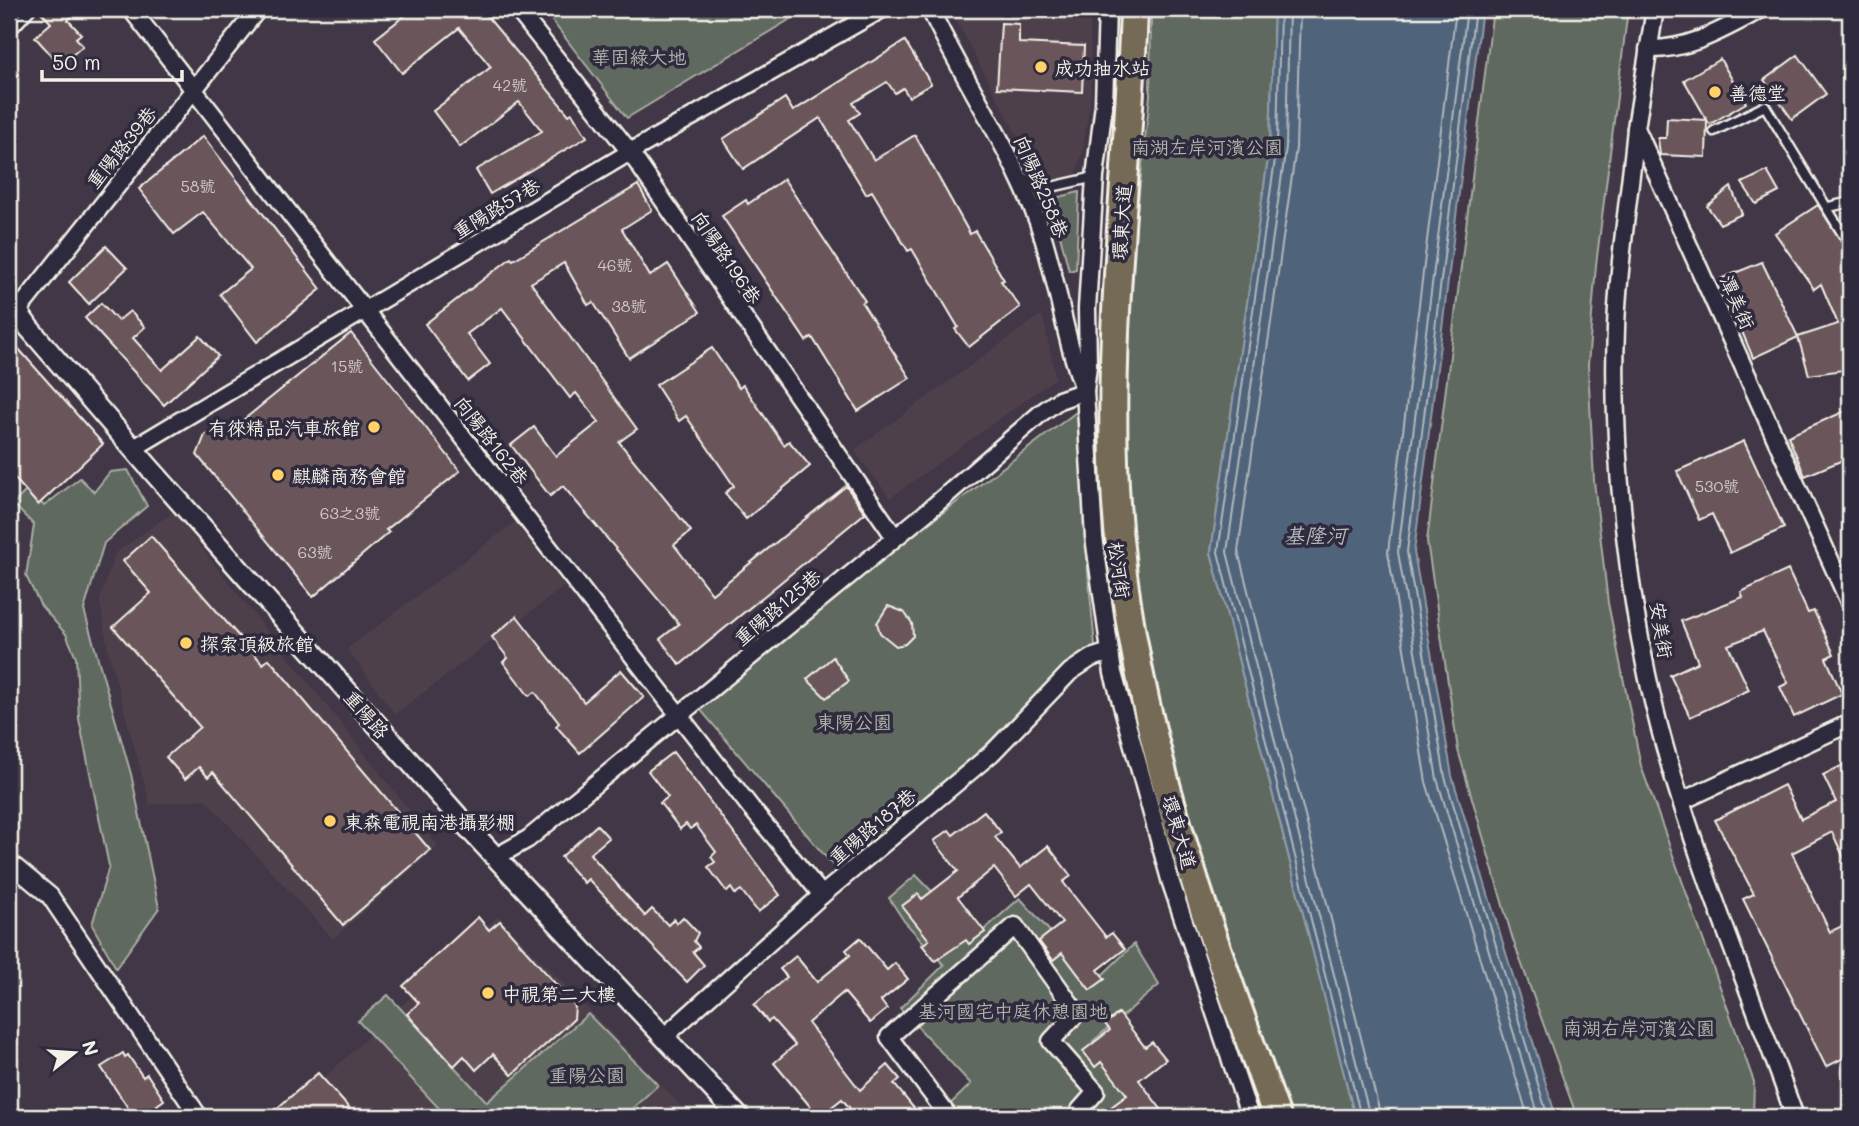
<svg xmlns="http://www.w3.org/2000/svg" width="1859" height="1126" font-family="Mali,'LXGW WenKai TC',sans-serif">
<style>
.built{fill:#4e404c}
.green{fill:#5e695e;stroke:#a9ada3;stroke-width:2}
.water{fill:#4f637a;stroke:#919ca6;stroke-width:2}
.lines{fill:none;stroke-linecap:round;stroke-linejoin:round}
.shore{stroke:#b2b8bc;stroke-width:2}
.building{fill:#6b565a;stroke:#f4f1e8;stroke-width:2}
.service-casing{stroke:#f4f1e8;stroke-width:13}
.minor-casing{stroke:#f4f1e8;stroke-width:21}
.tertiary-casing{stroke:#f4f1e8;stroke-width:24}
.trunk-casing{stroke:#f4f1e8;stroke-width:32}
.service{stroke:#2f2a3d;stroke-width:8}
.minor{stroke:#2f2a3d;stroke-width:16}
.tertiary{stroke:#2f2a3d;stroke-width:19}
.trunk{stroke:#746b55;stroke-width:26}
.poi-dot{fill:#ffd166;stroke:#2f2a3d;stroke-width:2.5}
.labels{text-anchor:middle;dominant-baseline:central;stroke-width:7;stroke-linejoin:round;paint-order:stroke}
.number-label{font-size:16px;fill:#d2cac4}
.park-label{font-size:19px;fill:#b0b4aa;stroke:#2f2a3d}
.poi-label{font-size:19px;fill:#f4f1e8;stroke:#2f2a3d;text-anchor:start}
.street-label{font-size:19px;fill:#f4f1e8;stroke:#2f2a3d}
.water-label{font-size:21px;font-style:italic;fill:#b2b8bc;stroke:#2f2a3d}
</style>
<rect width="100%" height="100%" fill="#413746"/>
<filter id="ink" filterUnits="userSpaceOnUse"><feTurbulence type="fractalNoise" baseFrequency=".0143" numOctaves="2"/><feDisplacementMap in="SourceGraphic" scale="14" xChannelSelector="R" yChannelSelector="G"/><feConvolveMatrix kernelMatrix="1 2 1 2 8 2 1 2 1" color-interpolation-filters="sRGB"/></filter>
<g filter="url(#ink)">
<!-- built -->
<g class="built">
<path d="M 950,9 L 1090,9 L 1091,95 L 1083,151 L 1074,180 L 1040,178 Z"/>
<path d="M 1042,314 L 1056,378 L 890,498 L 854,450 Z"/>
<path d="M 173,512 L 438,846 L 333,939 L 205,799 L 150,805 L 108,650 L 100,600 L 115,553 Z"/>
<path d="M 515,522 L 564,587 L 395,714 L 347,649 Z"/>
<path d="M 498,916 L 692,1117 L 287,1117 L 325,1077 Z"/>
</g>
<!-- green -->
<g class="green">
<path d="M 543,9 L 807,9 L 627,118 Z"/>
<path d="M 1151,9 L 1274,9 L 1270,145 L 1211,552 L 1355,1117 L 1281,1117 L 1201,888 L 1141,646 L 1125,460 L 1127,299 L 1150,95 Z"/>
<path d="M 1493,9 L 1628,9 L 1596,265 L 1588,365 L 1594,481 L 1608,603 L 1641,766 L 1754,1082 L 1753,1117 L 1577,1117 L 1513,940 L 1458,750 L 1427,541 Z"/>
<path d="M 1079,192 L 1076,269 L 1069,271 L 1051,199 Z"/>
<path d="M 1079,410 L 1088,572 L 1095,646 L 842,876 L 699,708 L 912,536 Z"/>
<path d="M 128,470 L 147,506 L 104,543 L 84,610 L 131,774 L 159,908 L 116,968 L 92,925 L 109,866 L 79,719 L 76,657 L 66,634 L 41,606 L 26,576 L 34,525 L 13,504 L 28,489 L 44,506 L 80,478 L 94,492 L 110,472 Z"/>
<path d="M 916,875 L 976,937 L 1020,898 L 1095,982 L 1134,944 L 1159,985 L 1093,1041 L 1134,1088 L 1111,1109 L 1118,1117 L 937,1117 L 971,1084 L 900,1008 L 944,965 L 904,921 L 889,898 Z"/>
<path d="M 388,995 L 487,1102 L 588,1014 L 658,1085 L 623,1117 L 447,1117 L 358,1021 Z"/>
</g>
<!-- water -->
<path class="water" d="M 1274,9 L 1482,9 L 1414,552 L 1452,776 L 1556,1117 L 1355,1117 L 1211,552 L 1270,145 Z"/>
<g class="lines">
<!-- shore -->
<g class="shore">
<path d="M 1280,9 L 1277,146 L 1218,552 L 1361,1117"/>
<path d="M 1289,9 L 1286,147 L 1227,552 L 1370,1117"/>
<path d="M 1300,9 L 1296,148 L 1238,551 L 1381,1117"/>
<path d="M 1456,9 L 1388,552 L 1426,782 L 1528,1117"/>
<path d="M 1467,9 L 1398,552 L 1437,779 L 1539,1117"/>
<path d="M 1475,9 L 1407,552 L 1445,777 L 1548,1117"/>
</g>
</g>
<!-- building -->
<g class="building">
<path d="M 38,9 L 79,9 L 68,20 L 81,34 L 76,38 L 83,46 L 60,65 L 35,37 L 51,23 Z"/>
<path d="M 413,9 L 481,9 L 569,115 L 572,113 L 587,137 L 490,194 L 476,170 L 542,131 L 519,102 L 460,147 L 433,111 L 491,67 L 459,28 L 402,73 L 375,39 Z"/>
<path d="M 1001,23 L 1019,24 L 1019,43 L 1084,46 L 1082,92 L 997,88 Z"/>
<path d="M 905,41 L 931,84 L 909,97 L 903,88 L 895,93 L 887,82 L 853,103 L 860,113 L 849,120 L 874,160 L 915,135 L 970,234 L 975,231 L 1004,280 L 1001,281 L 1020,307 L 969,347 L 955,329 L 958,327 L 912,249 L 908,251 L 872,191 L 866,194 L 820,118 L 743,169 L 723,139 L 785,98 L 793,111 Z"/>
<path d="M 1798,55 L 1826,94 L 1792,119 L 1764,80 Z"/>
<path d="M 1720,59 L 1746,103 L 1710,124 L 1707,121 L 1706,157 L 1660,155 L 1658,138 L 1666,138 L 1667,118 L 1707,120 L 1684,80 Z"/>
<path d="M 203,136 L 321,289 L 257,342 L 220,294 L 251,269 L 203,212 L 174,234 L 139,189 Z"/>
<path d="M 1767,171 L 1779,192 L 1756,204 L 1742,183 Z"/>
<path d="M 784,179 L 865,301 L 862,303 L 910,378 L 858,411 L 812,337 L 806,341 L 722,216 L 746,200 L 748,204 Z"/>
<path d="M 638,185 L 652,210 L 622,229 L 650,276 L 668,264 L 700,312 L 629,358 L 593,302 L 588,305 L 564,263 L 531,283 L 637,429 L 619,442 L 691,531 L 674,545 L 712,594 L 846,486 L 865,513 L 680,665 L 660,639 L 679,624 L 563,486 L 550,496 L 511,445 L 534,427 L 556,456 L 599,422 L 576,393 L 570,398 L 502,308 L 467,334 L 490,364 L 468,381 L 425,324 L 511,258 L 513,260 Z"/>
<path d="M 1731,187 L 1742,214 L 1720,224 L 1707,206 Z"/>
<path d="M 1818,205 L 1850,255 L 1850,369 L 1809,375 L 1798,337 L 1838,324 L 1821,284 L 1814,289 L 1775,233 Z"/>
<path d="M 106,246 L 127,268 L 89,304 L 69,282 Z"/>
<path d="M 1762,262 L 1798,337 L 1753,358 L 1720,279 Z"/>
<path d="M 101,303 L 118,321 L 130,311 L 145,327 L 133,338 L 162,370 L 200,336 L 218,356 L 164,405 L 85,318 Z"/>
<path d="M 351,333 L 460,471 L 386,530 L 389,532 L 313,597 L 197,455 L 205,435 L 214,427 L 237,425 Z"/>
<path d="M 9,338 L 103,444 L 38,505 L 9,472 Z"/>
<path d="M 712,348 L 739,388 L 743,385 L 784,445 L 789,441 L 810,466 L 746,519 L 725,493 L 734,486 L 686,416 L 679,421 L 656,385 Z"/>
<path d="M 1850,409 L 1850,457 L 1805,476 L 1788,436 Z"/>
<path d="M 1744,441 L 1784,528 L 1730,553 L 1712,514 L 1699,520 L 1677,471 Z"/>
<path d="M 151,536 L 263,664 L 269,659 L 430,850 L 343,925 L 213,772 L 208,777 L 199,767 L 185,779 L 166,757 L 200,727 L 113,627 L 151,593 L 123,561 Z"/>
<path d="M 1788,570 L 1808,613 L 1814,611 L 1834,654 L 1826,658 L 1842,694 L 1794,717 L 1780,687 L 1788,683 L 1763,631 L 1728,645 L 1749,690 L 1690,717 L 1670,675 L 1698,662 L 1681,621 L 1743,597 L 1741,592 Z"/>
<path d="M 888,606 L 904,612 L 912,623 L 913,636 L 905,644 L 896,646 L 880,633 L 877,623 Z"/>
<path d="M 517,616 L 584,702 L 621,670 L 644,697 L 580,753 L 556,726 L 559,723 L 535,692 L 529,696 L 503,662 L 508,658 L 492,637 Z"/>
<path d="M 833,657 L 849,681 L 826,698 L 807,679 Z"/>
<path d="M 673,752 L 780,895 L 758,912 L 741,890 L 735,894 L 731,888 L 727,892 L 708,867 L 715,862 L 711,857 L 716,852 L 696,825 L 690,829 L 686,824 L 680,829 L 660,803 L 668,797 L 648,771 Z"/>
<path d="M 1845,764 L 1850,773 L 1850,871 L 1832,832 L 1792,853 L 1830,932 L 1850,922 L 1850,1055 L 1826,1067 L 1743,899 L 1754,894 L 1715,820 L 1784,785 L 1801,819 L 1836,802 L 1823,775 Z"/>
<path d="M 984,811 L 1001,832 L 995,837 L 1020,868 L 1048,846 L 1071,876 L 1063,882 L 1106,937 L 1112,933 L 1125,949 L 1098,970 L 1105,979 L 1090,990 L 1062,953 L 1053,960 L 1039,941 L 1062,923 L 1031,884 L 1016,896 L 994,868 L 958,897 L 985,932 L 969,944 L 966,940 L 935,961 L 922,945 L 929,940 L 902,906 L 918,894 L 922,899 L 958,871 L 934,841 L 949,830 L 953,835 Z"/>
<path d="M 597,825 L 609,838 L 590,854 L 645,916 L 652,909 L 668,925 L 674,919 L 677,923 L 683,917 L 698,933 L 694,941 L 699,947 L 693,952 L 704,965 L 687,982 L 588,879 L 584,883 L 561,857 Z"/>
<path d="M 478,917 L 489,930 L 500,921 L 575,1006 L 574,1019 L 512,1075 L 493,1054 L 476,1070 L 464,1056 L 454,1066 L 407,1014 L 419,1003 L 403,986 Z"/>
<path d="M 860,938 L 887,970 L 895,963 L 908,979 L 881,1001 L 887,1009 L 870,1023 L 844,992 L 808,1023 L 860,1090 L 888,1065 L 900,1079 L 894,1084 L 921,1117 L 857,1117 L 842,1099 L 819,1117 L 774,1063 L 795,1045 L 772,1019 L 768,1022 L 754,1005 L 787,977 L 780,969 L 796,956 L 817,982 L 850,955 L 846,950 Z"/>
<path d="M 1119,1013 L 1145,1047 L 1152,1042 L 1166,1059 L 1139,1080 L 1167,1117 L 1098,1117 L 1127,1095 L 1101,1062 L 1095,1067 L 1083,1051 L 1110,1030 L 1105,1024 Z"/>
<path d="M 123,1053 L 125,1057 L 128,1055 L 143,1077 L 147,1074 L 164,1100 L 157,1105 L 165,1117 L 134,1117 L 101,1067 Z"/>
<path d="M 318,1073 L 357,1117 L 267,1117 Z"/>
</g>
<g class="lines">
<defs>
<g id="service">
<path d="M 9,33 L 31,9"/>
<path d="M 1714,131 L 1765,106 L 1850,246"/>
<path d="M 1021,176 L 1047,188 L 1095,177"/>
<path d="M 1829,207 L 1850,202"/>
</g>
<g id="minor">
<path d="M 131,9 L 751,808 L 822,895"/>
<path d="M 517,9 L 630,152 L 894,536"/>
<path d="M 1107,9 L 1104,104 L 1095,177 L 1087,309 L 1088,365 L 1085,391 L 1094,537 L 1113,673 L 1171,883 L 1250,1117"/>
<path d="M 1655,9 L 1636,128 L 1850,604"/>
<path d="M 1648,49 C 1691,50 1725,28 1762,9"/>
<path d="M 1636,128 C 1630,194 1618,262 1616,328 C 1611,457 1630,624 1665,748 C 1700,872 1752,996 1795,1117"/>
<path d="M 9,322 L 258,9"/>
<path d="M 134,448 L 630,152 L 882,9"/>
<path d="M 1682,801 L 1850,723"/>
<path d="M 496,857 L 528,839 L 928,511 L 1041,413 L 1059,400 L 1085,391 C 1063,337 1058,278 1038,222 C 1010,147 964,81 930,9"/>
<path d="M 9,862 L 50,896 L 199,1117"/>
<path d="M 663,1038 L 822,895 L 992,753 L 1070,672 L 1091,658 L 1110,652"/>
<path d="M 949,1117 L 889,1037 L 1015,926 L 1077,1013 L 1051,1041 L 1096,1092 L 1080,1110 L 1085,1117"/>
</g>
<path id="tertiary" d="M 9,299 L 29,328 L 148,466 L 472,832 L 739,1117"/>
<path id="trunk" d="M 1134,9 C 1129,168 1107,327 1115,486 C 1126,706 1203,912 1277,1117"/>
</defs>
<!-- service casing -->
<use href="#service" class="service-casing"/>
<!-- minor casing -->
<use href="#minor" class="minor-casing"/>
<!-- tertiary casing -->
<use href="#tertiary" class="tertiary-casing"/>
<!-- trunk casing -->
<use href="#trunk" class="trunk-casing"/>
<!-- service -->
<use href="#service" class="service"/>
<!-- minor -->
<use href="#minor" class="minor"/>
<!-- tertiary -->
<use href="#tertiary" class="tertiary"/>
<!-- trunk -->
<use href="#trunk" class="trunk"/>
</g>
</g>
<!-- markers -->
<g class="poi-dot">
<circle cx="1041" cy="67" r="7"/>
<circle cx="1715" cy="92" r="7"/>
<circle cx="374" cy="427" r="7"/>
<circle cx="278" cy="475" r="7"/>
<circle cx="186" cy="643" r="7"/>
<circle cx="330" cy="821" r="7"/>
<circle cx="488" cy="993" r="7"/>
</g>
<g class="labels">
<!-- number labels -->
<g class="number-label">
<text x="510" y="84">42號</text>
<text x="198" y="185">58號</text>
<text x="615" y="264">46號</text>
<text x="629" y="305">38號</text>
<text x="347" y="365">15號</text>
<text x="1717" y="485">530號</text>
<text x="350" y="512">63之3號</text>
<text x="315" y="551">63號</text>
</g>
<!-- park labels -->
<g class="park-label">
<text x="639" y="56">華固綠大地</text>
<text x="1207" y="146">南湖左岸河濱公園</text>
<text x="854" y="721">東陽公園</text>
<text x="1013" y="1010">基河國宅中庭休憩園地</text>
<text x="1639" y="1027">南湖右岸河濱公園</text>
<text x="587" y="1074">重陽公園</text>
</g>
<!-- poi labels -->
<g class="poi-label">
<text x="1055" y="67">成功抽水站</text>
<text x="1729" y="92">善德堂</text>
<text x="360" y="427" text-anchor="end">有徠精品汽車旅館</text>
<text x="292" y="475">麒麟商務會館</text>
<text x="200" y="643">探索頂級旅館</text>
<text x="344" y="821">東森電視南港攝影棚</text>
<text x="502" y="993">中視第二大樓</text>
</g>
<!-- street labels -->
<g class="street-label">
<text transform="translate(121 147) rotate(-51)">重陽路39巷</text>
<text transform="translate(1042 186) rotate(67)">向陽路258巷</text>
<text transform="translate(496 208) rotate(-31)">重陽路57巷</text>
<text transform="translate(1121 222) rotate(-86)">環東大道</text>
<text transform="translate(727 257) rotate(56)">向陽路196巷</text>
<text transform="translate(1738 302) rotate(66)">潭美街</text>
<text transform="translate(492 440) rotate(52)">向陽路162巷</text>
<text transform="translate(1120 570) rotate(82)">松河街</text>
<text transform="translate(777 607) rotate(-40)">重陽路125巷</text>
<text transform="translate(1662 630) rotate(81)">安美街</text>
<text transform="translate(367 714) rotate(49)">重陽路</text>
<text transform="translate(872 826) rotate(-40)">重陽路187巷</text>
<text transform="translate(1180 832) rotate(74)">環東大道</text>
</g>
<!-- water labels -->
<g class="water-label">
<text x="1315" y="534">基隆河</text>
</g>
</g>
<!-- margin -->
<rect width="1859" height="1126" fill="none" stroke="#2f2a3d" stroke-width="35"/>
<rect x="18" y="18" width="1824" height="1091" fill="none" stroke="#f4f1e8" stroke-width="2.5" filter="url(#ink)"/>
<!-- north arrow -->
<g transform="translate(74 1053) rotate(73)" stroke="#2f2a3d" stroke-width="5" paint-order="stroke">
<path d="M0-5L12 26L0 18L-12 26Z" fill="#f4f1e8"/>
<text y="-10" font-size="19" font-weight="bold" text-anchor="middle" fill="#f4f1e8">N</text>
</g>
<!-- scale -->
<path d="M42 70v10h140v-10" fill="none" stroke="#f4f1e8" stroke-width="3.5"/>
<text x="52" y="70" font-size="21" fill="#f4f1e8" stroke="#2f2a3d" stroke-width="5" paint-order="stroke">50 m</text>
</svg>
